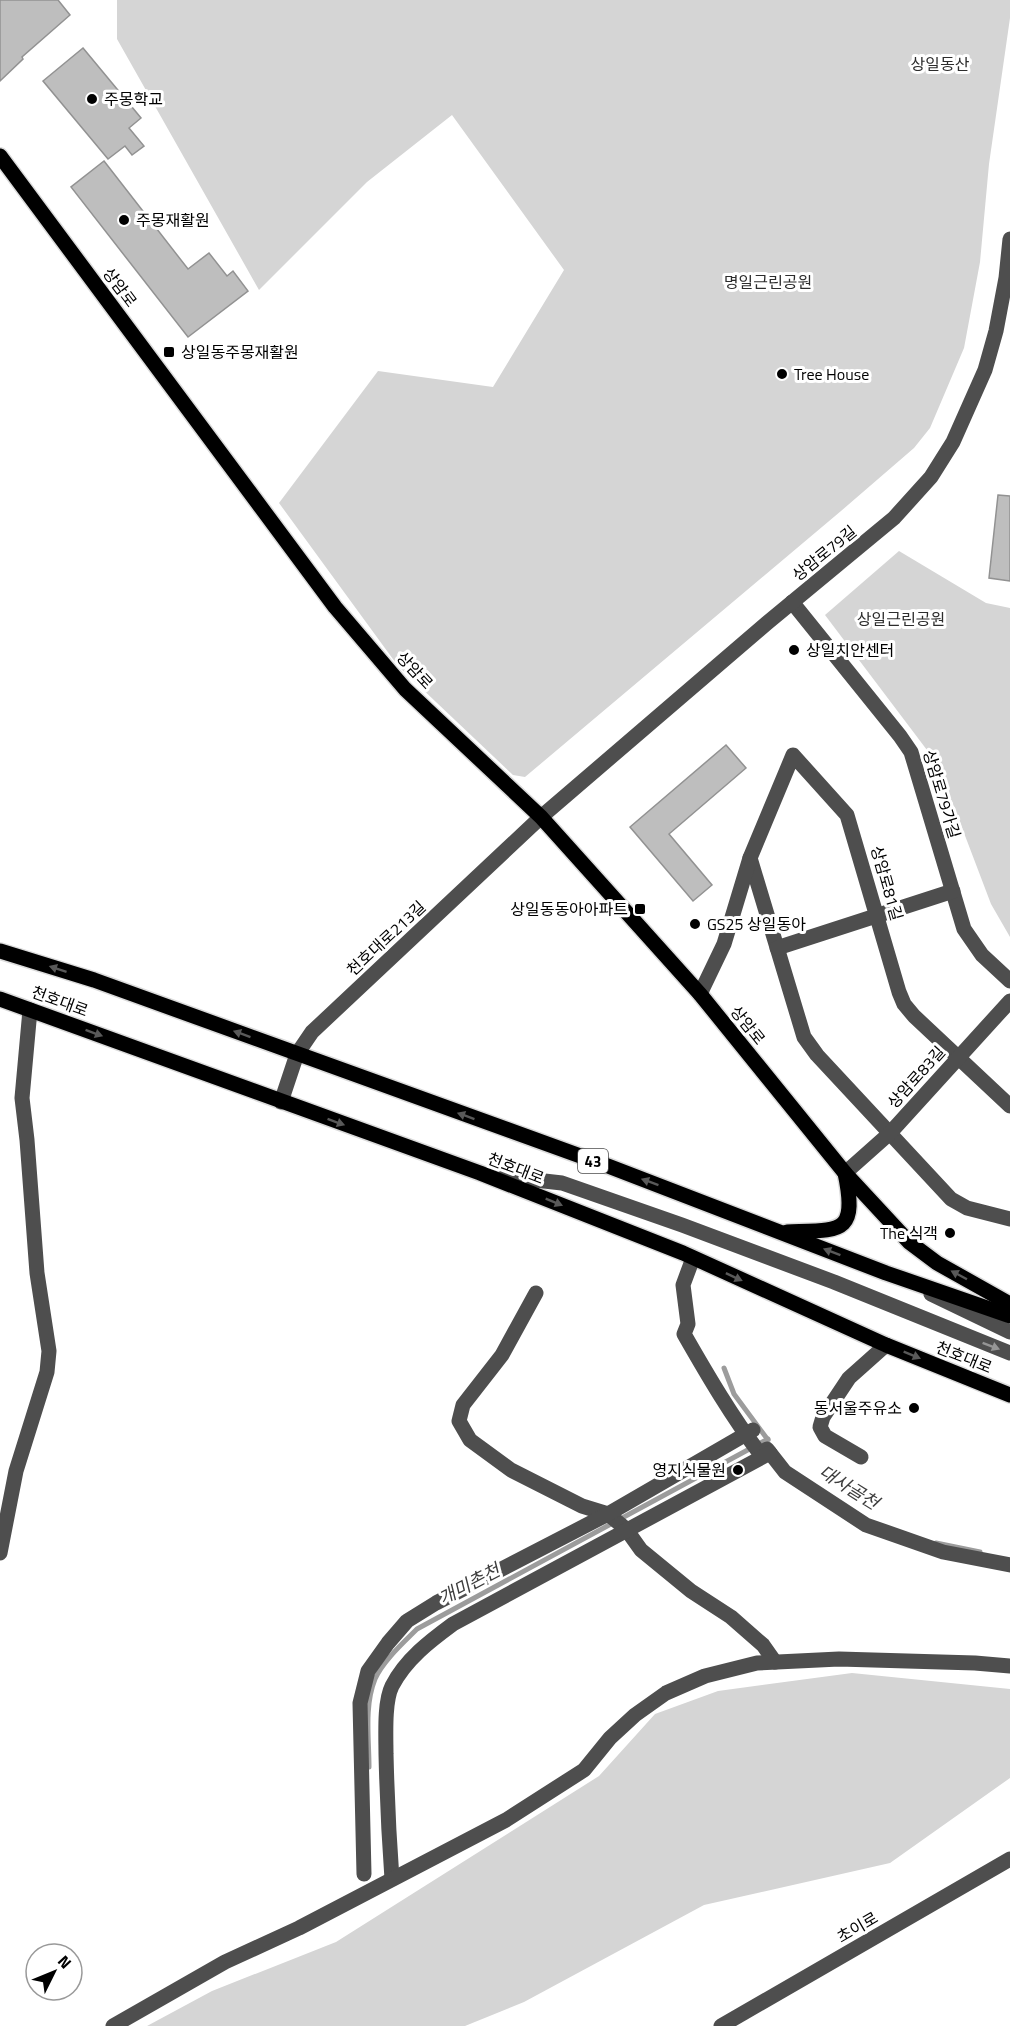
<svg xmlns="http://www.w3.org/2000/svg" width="1010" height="2026" font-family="'Titillium Web','Noto Sans KR',sans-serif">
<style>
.green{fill:#d5d5d5}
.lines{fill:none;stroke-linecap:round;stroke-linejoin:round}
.stream{stroke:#9c9c9c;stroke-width:5}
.building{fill:#bebebe;stroke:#929292;stroke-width:1.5}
.major-casing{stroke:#dbdbdb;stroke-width:18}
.minor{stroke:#4e4e4e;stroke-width:15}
.major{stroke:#000;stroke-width:15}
.oneway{fill:#595959}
.oneway2{fill:#959595}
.poi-dot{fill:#000;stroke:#fff;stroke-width:2}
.labels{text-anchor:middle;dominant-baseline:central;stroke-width:6;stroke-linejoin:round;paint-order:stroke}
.shield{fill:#fff;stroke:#4c4c4c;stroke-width:1.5}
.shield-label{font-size:15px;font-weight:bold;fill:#000}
.park-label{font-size:16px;fill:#2c2c2c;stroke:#fff}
.poi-label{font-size:16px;fill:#000;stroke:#fff;text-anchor:start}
.street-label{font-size:16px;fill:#000;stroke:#fff}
.water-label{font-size:18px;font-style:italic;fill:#3d3d3d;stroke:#fff}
</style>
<rect width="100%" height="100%" fill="#fff"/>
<!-- green -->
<g class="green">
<path d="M 117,0 L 1010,0 L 1010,18 L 989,164 L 980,262 L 964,348 L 930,428 L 914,448 L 841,511 L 525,777 L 513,775 L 398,666 L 279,503 L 378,371 L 493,387 L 564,270 L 452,115 L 367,182 L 259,290 L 117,39 Z"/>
<path d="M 899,551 L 986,603 L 1010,608 L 1010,937 L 991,904 L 953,804 L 933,758 L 825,615 Z"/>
<path d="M 852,1673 L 1010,1689 L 1010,1778 L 890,1863 L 704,1905 L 524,2002 L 465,2026 L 147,2026 L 212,1991 L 336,1942 L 599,1776 L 655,1714 L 718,1691 Z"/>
</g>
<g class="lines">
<!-- stream -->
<g class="stream">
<path d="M 724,1368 L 734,1394 L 768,1440"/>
<path d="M 936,1543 L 980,1552"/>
<path d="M 369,1767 C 369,1739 364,1706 375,1679 C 383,1661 403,1643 417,1629 L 768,1439"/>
</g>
</g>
<!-- building -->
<g class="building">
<path d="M 0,0 L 58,0 L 70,15 L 22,57 L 23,59 L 0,81 Z"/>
<path d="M 83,48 L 141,118 L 129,128 L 144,146 L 132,155 L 125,146 L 108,159 L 43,81 Z"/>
<path d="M 104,161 L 188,269 L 209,253 L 227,276 L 233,271 L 248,291 L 188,337 L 71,187 Z"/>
<path d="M 998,495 L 1010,496 L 1010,581 L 989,578 Z"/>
<path d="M 726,745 L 746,768 L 669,834 L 712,885 L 693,901 L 630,827 Z"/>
</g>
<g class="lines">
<defs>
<g id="major">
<path d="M 0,156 L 335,607 L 405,689 L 541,817 L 700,994 L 845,1173 L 909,1242 L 937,1263 L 1010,1304"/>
<path d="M 0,951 L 94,980 L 608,1166 L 886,1273 L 1010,1316"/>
<path d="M 0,999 L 480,1173 L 683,1253 L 886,1345 L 1010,1395"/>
<path d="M 787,1232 C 841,1230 858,1235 845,1173"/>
</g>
</defs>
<!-- major casing -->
<use href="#major" class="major-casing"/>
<!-- minor -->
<g class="minor">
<path d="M 792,602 L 900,736 L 911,752 L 964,929 L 982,955 L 1010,981"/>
<path d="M 750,858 L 804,1037 L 817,1055 L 951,1199 L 967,1208 L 1010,1219"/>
<path d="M 777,948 L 953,891"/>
<path d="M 700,994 L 724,944 L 750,858 L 793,755 L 847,815 L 899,992 L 904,1004 L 914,1016 L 1010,1106"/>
<path d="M 281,1102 L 297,1054 L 312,1032 L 541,817 L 767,623 L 894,518 L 931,477 L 953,442 L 985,370 L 996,331 L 1006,278 L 1010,239"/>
<path d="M 845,1173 L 890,1133 L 1010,1001"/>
<path d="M 492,1175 L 562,1183 L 682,1225 L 834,1282 L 1010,1353"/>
<path d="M 693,1258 L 683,1285 L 688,1324 L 684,1334 C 708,1376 732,1417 761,1455"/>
<path d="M 536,1293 L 502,1355 L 463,1405 L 459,1421 L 470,1440 L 511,1470 L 582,1506 L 608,1514 L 626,1529 L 641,1550 L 691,1591 L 731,1617 L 763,1645 L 775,1662"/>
<path d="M 931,1294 L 1010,1332"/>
<path d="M 767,1449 L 785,1472 L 866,1525 L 943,1552 L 1010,1565"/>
<path d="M 861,1457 L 825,1436 L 820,1427 L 823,1417 L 849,1378 L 886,1345"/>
<path d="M 0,1553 L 16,1471 L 47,1372 L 49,1351 L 37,1273 L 27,1140 L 22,1098 L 30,1010"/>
<path d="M 364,1874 L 360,1703 L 368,1671 L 388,1643 L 407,1621 L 436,1603 L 608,1514 L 753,1430"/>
<path d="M 392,1879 C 389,1838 387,1796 386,1754 C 386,1736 384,1702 392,1686 C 406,1659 430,1641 453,1624 L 770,1453"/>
<path d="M 113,2026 L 225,1962 L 299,1928 L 506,1820 L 584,1770 L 610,1738 L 635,1715 L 666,1693 L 705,1676 L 757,1663 L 839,1659 L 975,1663 L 1010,1666"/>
<path d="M 721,2026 L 1010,1859"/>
</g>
<!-- major -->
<use href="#major" class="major"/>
</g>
<!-- one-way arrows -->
<defs><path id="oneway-solid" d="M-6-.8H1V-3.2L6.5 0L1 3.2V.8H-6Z" transform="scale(1.5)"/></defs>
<g class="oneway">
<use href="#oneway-solid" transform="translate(58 969) rotate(-162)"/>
<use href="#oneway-solid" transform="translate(94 1033) rotate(20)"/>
<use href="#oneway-solid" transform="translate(242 1034) rotate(-160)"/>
<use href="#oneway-solid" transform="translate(466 1116) rotate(-160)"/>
<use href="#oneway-solid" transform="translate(336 1122) rotate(20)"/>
<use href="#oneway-solid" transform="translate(650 1182) rotate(-160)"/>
<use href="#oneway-solid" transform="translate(554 1202) rotate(22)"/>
<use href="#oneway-solid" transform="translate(832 1252) rotate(-159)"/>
<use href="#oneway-solid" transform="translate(959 1275) rotate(-152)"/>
<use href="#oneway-solid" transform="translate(734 1277) rotate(25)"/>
<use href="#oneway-solid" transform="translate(912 1355) rotate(22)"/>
</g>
<use class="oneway2" href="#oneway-solid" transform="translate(991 1346) rotate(21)"/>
<!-- markers -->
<g class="poi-dot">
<circle cx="92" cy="99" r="6"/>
<circle cx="124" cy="220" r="6"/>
<rect x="163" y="346" width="12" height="12" rx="3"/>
<circle cx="782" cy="374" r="6"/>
<circle cx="794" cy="650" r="6"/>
<rect x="634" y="903" width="12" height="12" rx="3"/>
<circle cx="695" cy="924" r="6"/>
<circle cx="950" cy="1233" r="6"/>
<circle cx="914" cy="1408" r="6"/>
<circle cx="738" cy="1470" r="6"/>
</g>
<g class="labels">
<!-- shield labels -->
<rect class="shield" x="578" y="1149" width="30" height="24" rx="4.5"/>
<g class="shield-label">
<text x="593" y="1161">43</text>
</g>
<!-- park labels -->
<g class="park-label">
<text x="940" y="64">상일동산</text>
<text x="768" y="282">명일근린공원</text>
<text x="901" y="619">상일근린공원</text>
</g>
<!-- poi labels -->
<g class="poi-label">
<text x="104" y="99">주몽학교</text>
<text x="136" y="220">주몽재활원</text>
<text x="181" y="352">상일동주몽재활원</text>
<text x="794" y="374">Tree House</text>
<text x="806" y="650">상일치안센터</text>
<text x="628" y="909" text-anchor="end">상일동동아아파트</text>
<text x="707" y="924">GS25 상일동아</text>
<text x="938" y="1233" text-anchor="end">The 식객</text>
<text x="902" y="1408" text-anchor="end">동서울주유소</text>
<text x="726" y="1470" text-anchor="end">영지식물원</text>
</g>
<!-- street labels -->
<g class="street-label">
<text transform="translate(120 287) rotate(53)">상암로</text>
<text transform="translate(824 553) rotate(-39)">상암로79길</text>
<text transform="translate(415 670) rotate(47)">상암로</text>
<text transform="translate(942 794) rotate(73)">상암로79가길</text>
<text transform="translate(887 883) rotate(74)">상암로81길</text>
<text transform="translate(386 938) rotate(-43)">천호대로213길</text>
<text transform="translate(60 1001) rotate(20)">천호대로</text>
<text transform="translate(748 1025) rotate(51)">상암로</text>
<text transform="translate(916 1077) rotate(-48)">상암로83길</text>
<text transform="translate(516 1168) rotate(21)">천호대로</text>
<text transform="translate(964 1357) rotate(22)">천호대로</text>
<text transform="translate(857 1927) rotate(-30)">초이로</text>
</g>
<!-- water labels -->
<g class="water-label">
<text transform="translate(849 1487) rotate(32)">대사골천</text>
<text transform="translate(469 1584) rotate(-28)">개미촌천</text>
</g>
</g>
<!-- north arrow -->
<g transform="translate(54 1972) rotate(47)"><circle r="28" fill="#ffffff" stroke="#999999" stroke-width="1.5"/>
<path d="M0-4.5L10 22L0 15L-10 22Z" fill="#000000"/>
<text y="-9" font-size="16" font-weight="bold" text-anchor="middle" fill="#000000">N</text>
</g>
</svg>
